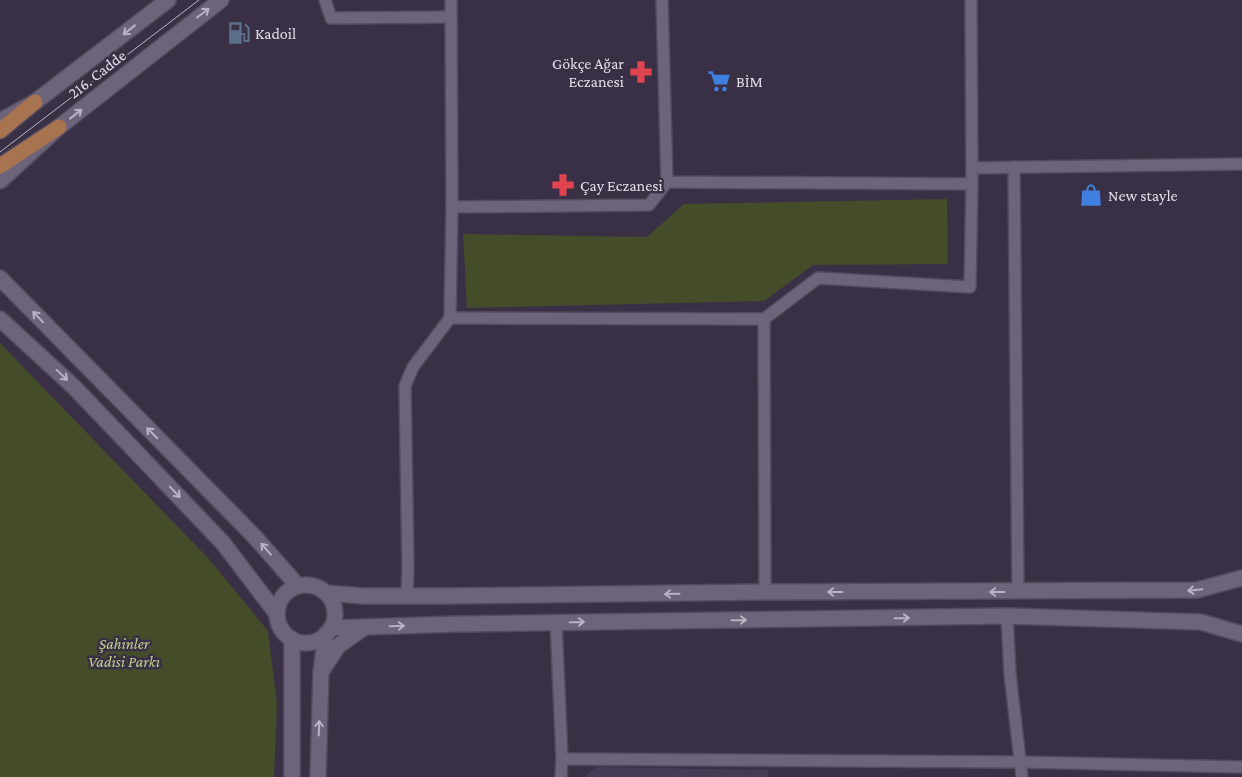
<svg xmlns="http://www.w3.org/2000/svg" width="1242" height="777" font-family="'Crimson Pro',serif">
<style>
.built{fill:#463b54}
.green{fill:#444c2a}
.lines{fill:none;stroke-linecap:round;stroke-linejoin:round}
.minor-casing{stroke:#534b5c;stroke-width:14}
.tertiary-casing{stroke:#534b5c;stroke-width:18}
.secondary-casing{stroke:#534b5c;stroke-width:18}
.primary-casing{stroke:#534b5c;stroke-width:18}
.minor{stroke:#6d637a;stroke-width:11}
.tertiary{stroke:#6d637a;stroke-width:15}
.secondary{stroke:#6d637a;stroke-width:15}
.primary{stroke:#a7744f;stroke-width:15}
.tram{stroke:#bbb5c4;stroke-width:1}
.oneway{stroke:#b8b2c2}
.labels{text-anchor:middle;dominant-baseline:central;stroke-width:5;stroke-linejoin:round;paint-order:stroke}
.poi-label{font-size:16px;fill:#e1dce9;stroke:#3a3045;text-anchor:start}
.street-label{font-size:16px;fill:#e1dce9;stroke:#3a3045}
.park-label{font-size:16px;font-style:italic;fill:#bfd08a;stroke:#3a3045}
</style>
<rect width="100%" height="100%" fill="#3a3045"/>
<!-- built -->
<path class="built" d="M 597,767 L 768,770 L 768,777 L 587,777 L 587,774 Z"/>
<!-- green -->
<g class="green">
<path d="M 947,199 L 948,264 L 813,265 L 764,301 L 467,308 L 463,234 L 647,237 L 684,204 Z"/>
<path d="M 0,343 L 209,559 L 268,631 L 277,704 L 274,777 L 0,777 Z"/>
</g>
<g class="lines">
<defs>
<g id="minor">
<path d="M 325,0 L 331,18 L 451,17"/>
<path d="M 662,0 L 667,182 L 972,184"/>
<path d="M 1014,167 L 1018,592"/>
<path d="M 972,168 L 1242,164"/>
<path d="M 452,207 L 649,205 L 667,182"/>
<path d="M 450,318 L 764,319 L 818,278 L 970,287 L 972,184 L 971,0"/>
<path d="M 764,319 L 765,592"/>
<path d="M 407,596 L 408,567 L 405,386 L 413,367 L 450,318 L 452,207 L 451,0"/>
<path d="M 1007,616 L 1010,674 L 1022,777"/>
<path d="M 556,622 L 562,759 L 561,777"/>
<path d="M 562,759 L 1020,762 L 1242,767"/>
</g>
<g id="tertiary">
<path d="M 0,278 L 254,536 L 298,586"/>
<path d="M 0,319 L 74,387 L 223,543 L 277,614"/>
<circle cx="306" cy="614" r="29"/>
<path d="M 326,593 L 364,596 L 444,596 L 765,592 L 1197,590 L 1242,578"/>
<path d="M 331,628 L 459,624 L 1007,616 L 1201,622 L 1242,634"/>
<path d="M 292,639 L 292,777"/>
<path d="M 323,669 L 338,646 L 365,627"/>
<path d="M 318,777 L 321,672 L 326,634"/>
</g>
<g id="secondary">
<path d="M 0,121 L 35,102 L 168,0"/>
<path d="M 0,181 L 59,127 L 221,0"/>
</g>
<g id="primary">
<path d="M 0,131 L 35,102"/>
<path d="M 0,166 L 59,127"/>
</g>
</defs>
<!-- minor casing -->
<use href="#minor" class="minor-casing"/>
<!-- tertiary casing -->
<use href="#tertiary" class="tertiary-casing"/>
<!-- secondary casing -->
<use href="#secondary" class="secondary-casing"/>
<!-- primary casing -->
<use href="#primary" class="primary-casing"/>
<!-- minor -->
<use href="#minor" class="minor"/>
<!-- tertiary -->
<use href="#tertiary" class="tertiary"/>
<!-- secondary -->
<use href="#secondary" class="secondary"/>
<!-- primary -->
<use href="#primary" class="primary"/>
<!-- tram -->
<path class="tram" d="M 0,152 L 199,0"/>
</g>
<!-- one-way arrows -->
<defs><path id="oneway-shaft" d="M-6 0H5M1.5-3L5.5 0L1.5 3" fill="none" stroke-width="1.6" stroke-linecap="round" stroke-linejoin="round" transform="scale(1.25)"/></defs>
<g class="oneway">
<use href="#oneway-shaft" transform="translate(203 13) rotate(-37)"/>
<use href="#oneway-shaft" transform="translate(129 30) rotate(142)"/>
<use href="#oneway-shaft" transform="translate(76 114) rotate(-38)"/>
<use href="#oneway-shaft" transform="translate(38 317) rotate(-134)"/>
<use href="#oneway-shaft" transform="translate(62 375) rotate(43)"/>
<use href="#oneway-shaft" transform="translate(152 433) rotate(-135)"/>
<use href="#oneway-shaft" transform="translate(175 492) rotate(46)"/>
<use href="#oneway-shaft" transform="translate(266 549) rotate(-131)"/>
<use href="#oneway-shaft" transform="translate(1195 590) rotate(174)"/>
<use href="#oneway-shaft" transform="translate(835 592) rotate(180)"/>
<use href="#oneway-shaft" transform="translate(997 592) rotate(180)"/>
<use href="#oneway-shaft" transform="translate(672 594) rotate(179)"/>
<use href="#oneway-shaft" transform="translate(902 618) rotate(-1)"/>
<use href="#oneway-shaft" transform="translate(739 620) rotate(-1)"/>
<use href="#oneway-shaft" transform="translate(577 622) rotate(-1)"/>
<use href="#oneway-shaft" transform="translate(397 626) rotate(-2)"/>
<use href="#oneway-shaft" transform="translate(319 728) rotate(-88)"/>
</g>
<!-- icons -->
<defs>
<symbol id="fuel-bare" viewBox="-9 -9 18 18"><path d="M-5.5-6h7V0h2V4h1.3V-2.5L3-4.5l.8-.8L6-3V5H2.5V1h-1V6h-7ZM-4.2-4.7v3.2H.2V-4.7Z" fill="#5c6f8a" stroke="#3a3045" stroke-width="2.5" paint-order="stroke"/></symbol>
<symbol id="pharmacy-bare" viewBox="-9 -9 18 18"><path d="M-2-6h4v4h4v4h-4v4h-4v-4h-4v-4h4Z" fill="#e0444e" stroke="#3a3045" stroke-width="2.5" paint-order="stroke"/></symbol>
<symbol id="supermarket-bare" viewBox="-9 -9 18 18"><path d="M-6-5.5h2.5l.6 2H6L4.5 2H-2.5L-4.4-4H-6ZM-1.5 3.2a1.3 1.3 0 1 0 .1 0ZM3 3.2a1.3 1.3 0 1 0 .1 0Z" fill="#3f7fe0" stroke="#3a3045" stroke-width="2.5" paint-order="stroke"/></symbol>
<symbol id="shop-bare" viewBox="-9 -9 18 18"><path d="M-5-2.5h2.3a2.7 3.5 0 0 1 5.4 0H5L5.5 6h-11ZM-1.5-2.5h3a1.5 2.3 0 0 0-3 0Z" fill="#3f7fe0" stroke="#3a3045" stroke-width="2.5" paint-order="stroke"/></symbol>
</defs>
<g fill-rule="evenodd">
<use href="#fuel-bare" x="223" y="17" width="32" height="32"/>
<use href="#pharmacy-bare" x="625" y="56" width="32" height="32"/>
<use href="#supermarket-bare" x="703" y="65" width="32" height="32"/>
<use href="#pharmacy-bare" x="547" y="169" width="32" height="32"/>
<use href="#shop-bare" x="1075" y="179" width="32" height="32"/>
</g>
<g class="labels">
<!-- poi labels -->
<g class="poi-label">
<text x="255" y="33">Kadoil</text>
<text x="624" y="63" text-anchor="end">Gökçe Ağar<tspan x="624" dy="18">Eczanesi</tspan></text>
<text x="736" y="81">BİM</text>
<text x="580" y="185">Çay Eczanesi</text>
<text x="1108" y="195">New stayle</text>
</g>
<!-- street labels -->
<g class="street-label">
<text transform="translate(97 74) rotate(-38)">216. Cadde</text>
</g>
<!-- park labels -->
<g class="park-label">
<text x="124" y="643">Şahinler<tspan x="124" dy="18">Vadisi Parkı</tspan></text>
</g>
</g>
</svg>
